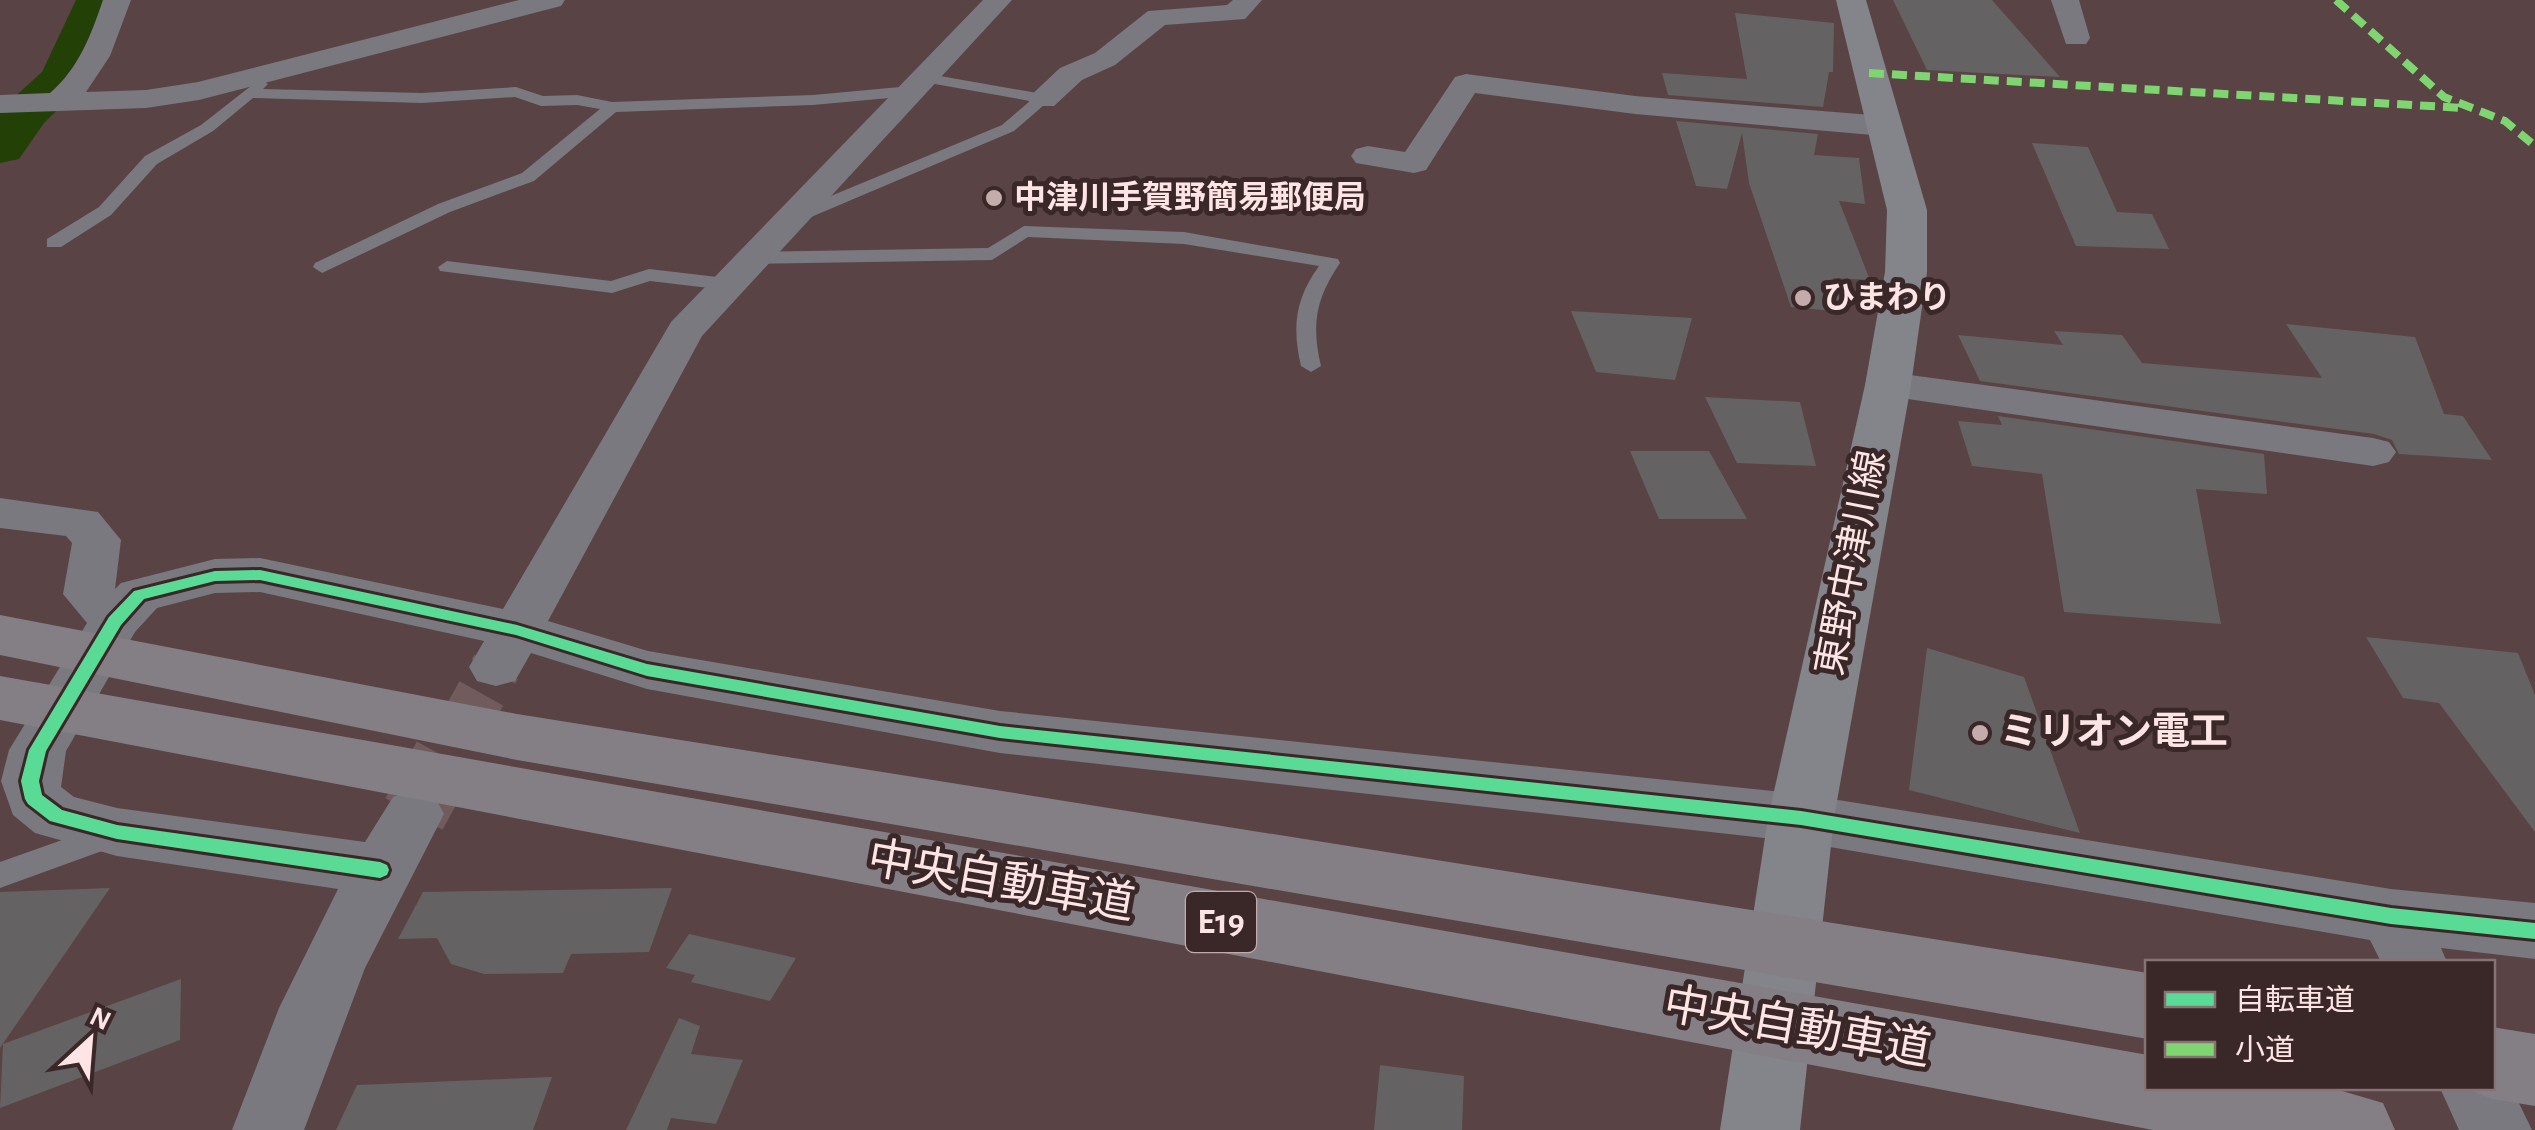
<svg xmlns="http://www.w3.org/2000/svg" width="2535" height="1130" font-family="'Alegreya Sans','Noto Sans JP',sans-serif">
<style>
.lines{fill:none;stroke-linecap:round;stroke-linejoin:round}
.river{fill:#234106;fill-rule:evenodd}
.building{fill:#656263}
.minor-tunnel-far1{stroke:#725b5d;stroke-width:50;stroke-dasharray:50 25;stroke-linecap:butt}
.minor-tunnel{stroke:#725b5d;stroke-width:65;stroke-dasharray:65 32;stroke-linecap:butt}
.service{fill:#79797f;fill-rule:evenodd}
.minor{fill:#79797f;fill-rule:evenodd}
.secondary{fill:#84848b;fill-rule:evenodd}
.motorway{fill:#847e85;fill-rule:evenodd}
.quiet{stroke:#7fd670;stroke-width:8;stroke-dasharray:15 8;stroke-linecap:butt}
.cycleway-casing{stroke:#3a2728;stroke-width:6}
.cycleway{fill:#5adb95;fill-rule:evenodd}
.poi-dot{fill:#c4acad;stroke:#3a2728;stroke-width:4}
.labels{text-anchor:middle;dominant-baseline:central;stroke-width:10;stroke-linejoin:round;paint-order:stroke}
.far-poi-label{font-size:32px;font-weight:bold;fill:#fee4e5;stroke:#3a2728;text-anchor:start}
.shield{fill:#3a2728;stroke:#c3abac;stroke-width:2.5}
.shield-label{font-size:35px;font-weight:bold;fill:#fee4e5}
.street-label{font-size:38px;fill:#fee4e5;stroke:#3a2728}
.poi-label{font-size:38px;font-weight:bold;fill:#fee4e5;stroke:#3a2728;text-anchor:start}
.near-street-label{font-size:45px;fill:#fee4e5;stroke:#3a2728}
</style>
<rect width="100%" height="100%" fill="#594345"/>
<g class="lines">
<!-- river -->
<path class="river" d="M 76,0 L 120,0 L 88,80 L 44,123 L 19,159 L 0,163 L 0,110 L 42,72 Z"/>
</g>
<!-- building -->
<g class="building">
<path d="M 1893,0 L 1992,0 L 2060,77 L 1927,70 Z"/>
<path d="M 1735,13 L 1834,23 L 1833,72 L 1829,72 L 1823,107 L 1668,95 L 1662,73 L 1747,79 Z"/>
<path d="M 1676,121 L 1818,134 L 1814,155 L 1859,158 L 1865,204 L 1839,201 L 1870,280 L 1833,278 L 1844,312 L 1791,307 L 1749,183 L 1742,133 L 1727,189 L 1696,186 Z"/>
<path d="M 2032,143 L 2088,147 L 2117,212 L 2152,214 L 2169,249 L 2076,246 Z"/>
<path d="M 1571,311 L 1692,318 L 1675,380 L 1596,372 Z"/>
<path d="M 2286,324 L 2415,337 L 2444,414 L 2463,416 L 2492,460 L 2399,454 L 2392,440 L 2374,434 L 1980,381 L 1958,335 L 2063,345 L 2054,331 L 2122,335 L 2142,363 L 2322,378 Z"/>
<path d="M 1705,397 L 1800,402 L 1816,466 L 1737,463 Z"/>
<path d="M 1998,416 L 2264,454 L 2267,494 L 2196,489 L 2221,624 L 2064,612 L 2042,474 L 1972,466 L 1958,421 L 2002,425 Z"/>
<path d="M 1630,451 L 1709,451 L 1747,519 L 1659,519 Z"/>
<path d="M 2366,637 L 2518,653 L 2535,695 L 2535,832 L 2439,703 L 2403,698 Z"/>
<path d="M 1927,648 L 2024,677 L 2080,833 L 1909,790 Z"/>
<path d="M 110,888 L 0,1048 L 0,892 Z"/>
<path d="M 672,888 L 649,952 L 571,954 L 563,973 L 484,974 L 451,964 L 437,938 L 398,939 L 423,892 Z"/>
<path d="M 689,934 L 796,958 L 770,1001 L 691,982 L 695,975 L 666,968 Z"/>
<path d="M 181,979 L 180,1040 L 0,1108 L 3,1044 Z"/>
<path d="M 679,1018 L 700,1026 L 691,1054 L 743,1060 L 716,1124 L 671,1118 L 667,1130 L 626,1130 Z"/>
<path d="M 1380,1065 L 1464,1076 L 1462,1130 L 1374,1130 Z"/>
<path d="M 552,1077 L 533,1130 L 336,1130 L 357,1085 Z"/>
</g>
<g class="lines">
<!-- minor-tunnel-far1 -->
<path class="minor-tunnel-far1" d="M 457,737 L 496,667"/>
<!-- minor-tunnel -->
<path class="minor-tunnel" d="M 414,814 L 458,734"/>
<!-- service -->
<g class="service">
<path d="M 923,73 L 1043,94 L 1051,99 L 1014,131 L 797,223 L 785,223 L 785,215 L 1002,125 L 1030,101 L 918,81 L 918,75 Z"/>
<path d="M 260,79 L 268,84 L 263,89 L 422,93 L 516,87 L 543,96 L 577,95 L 612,102 L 813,95 L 911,86 L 919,91 L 911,96 L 813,105 L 616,112 L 534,181 L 450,212 L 322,273 L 313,267 L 315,263 L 438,204 L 522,173 L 600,109 L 577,105 L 541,106 L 515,97 L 422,103 L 253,98 L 213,131 L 157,164 L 111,215 L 61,247 L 47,247 L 47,239 L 99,207 L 145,156 L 201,125 Z"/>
<path d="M 1024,226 L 1184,232 L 1338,259 L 1340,263 C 1316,298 1311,324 1321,366 L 1311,372 L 1301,366 C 1292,327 1295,299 1319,266 L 1184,244 L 1028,237 L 992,260 L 752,264 L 743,258 L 752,252 L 988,248 Z"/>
<path d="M 447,261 L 611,281 L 649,269 L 726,278 L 736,284 L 726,290 L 650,281 L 612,293 L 440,271 L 438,267 Z"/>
<path d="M 113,822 L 124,825 L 128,834 L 124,843 L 0,888 L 0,862 Z"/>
</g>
<!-- minor -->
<g class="minor">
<path d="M 103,0 L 131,0 L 110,56 L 86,92 L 146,90 L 198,82 L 519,0 L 565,0 L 561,6 L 199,100 L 146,108 L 0,113 L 0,95 L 50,93 C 79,68 91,35 103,0 Z"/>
<path d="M 983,0 L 1012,0 L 702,336 L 548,621 L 648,651 L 1000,711 L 1801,794 L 2391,889 L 2535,903 L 2535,959 L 2441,948 L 2447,962 L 2381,962 L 2370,940 L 1801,842 L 1000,753 L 647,689 L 531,653 L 515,681 L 496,686 L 477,681 L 469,667 L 484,641 L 260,592 L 215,593 L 157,608 L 135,632 L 66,751 L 61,787 L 74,797 L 117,808 L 365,842 L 393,797 L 414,790 L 435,797 L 444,814 L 365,968 L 304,1130 L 232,1130 L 279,1008 L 338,889 L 117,856 L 35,833 L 13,815 L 1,781 L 9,750 L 87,623 L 63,594 L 72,543 L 66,536 L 0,528 L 0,498 L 98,512 L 121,540 L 115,589 L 121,583 L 215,559 L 260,558 L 503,609 L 671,322 Z"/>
<path d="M 1233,0 L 1262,0 L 1245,19 L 1165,25 L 1115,65 L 1082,80 L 1054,106 L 1032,106 L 1027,99 L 1060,68 L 1095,53 L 1148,11 L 1227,5 Z"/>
<path d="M 2051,0 L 2079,0 L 2090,38 L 2086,44 L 2066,44 Z"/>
<path d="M 1466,74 L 1635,96 L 1884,116 L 1895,119 L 1900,126 L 1895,133 L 1884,136 L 1635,114 L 1475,93 L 1426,170 L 1414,173 L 1356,163 L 1351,156 L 1356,149 L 1368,146 L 1405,152 L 1455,77 Z"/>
<path d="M 1888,372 L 2373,438 L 2389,442 L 2396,452 L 2389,462 L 2373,466 L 1873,394 L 1867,385 L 1873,376 Z"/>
<path d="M 2492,1061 L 2500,1064 L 2532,1130 L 2459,1130 L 2440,1088 L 2492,1088 Z"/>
</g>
<!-- secondary -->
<path class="secondary" d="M 1836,0 L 1866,0 L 1927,210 L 1927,272 L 1911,385 L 1834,818 L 1800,1130 L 1720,1130 L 1768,818 L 1865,385 L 1885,272 L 1887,210 Z"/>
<!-- motorway -->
<g class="motorway">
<path d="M 0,615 L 517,714 L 2148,973 L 2148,1039 L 517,760 L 0,655 Z"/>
<path d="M 0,676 L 2148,1055 L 2148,1088 L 2332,1088 L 2383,1103 L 2395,1130 L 2153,1130 L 0,720 Z"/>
<path d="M 2492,1027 L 2535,1034 L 2535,1106 L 2492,1099 L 2465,1088 L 2492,1088 Z"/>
</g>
<!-- quiet -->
<g class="quiet">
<path d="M 2336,0 L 2444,97 L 2505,121 L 2535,146"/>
<path d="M 1869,73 L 2463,108"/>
</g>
<defs>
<path id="cycleway" d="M 260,570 L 517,625 L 647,664 L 1000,726 L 1801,811 L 2391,908 L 2535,923 L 2535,939 L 2391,924 L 1801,825 L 1000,738 L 647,676 L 516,635 L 260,580 L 215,581 L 144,599 L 121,625 L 46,751 L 39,781 L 42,795 L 62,810 L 117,825 L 380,862 L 387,865 L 389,870 L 387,875 L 380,878 L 117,839 L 50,821 L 28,804 L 25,799 L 21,781 L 29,750 L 109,617 L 134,591 L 215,571 Z"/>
</defs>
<!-- cycleway casing -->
<use href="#cycleway" class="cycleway-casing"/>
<!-- cycleway -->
<use href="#cycleway" class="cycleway"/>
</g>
<!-- markers -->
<g class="poi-dot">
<circle cx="994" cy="198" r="10"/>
<circle cx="1803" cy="298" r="10"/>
<circle cx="1980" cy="733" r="10"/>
</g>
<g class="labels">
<!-- far-poi labels -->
<g class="far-poi-label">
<text x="1014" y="198">中津川手賀野簡易郵便局</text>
<text x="1823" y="298">ひまわり</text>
</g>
<!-- shield labels -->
<rect class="shield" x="1186" y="892" width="70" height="60" rx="8"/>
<g class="shield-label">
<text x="1221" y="922">E19</text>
</g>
<!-- street labels -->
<g class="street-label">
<text transform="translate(1852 563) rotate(-79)">東野中津川線</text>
</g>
<!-- poi labels -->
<g class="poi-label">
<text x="2000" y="733">ミリオン電工</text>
</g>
<!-- near-street labels -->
<g class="near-street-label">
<text transform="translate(1001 882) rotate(10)">中央自動車道</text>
<text transform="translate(1797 1028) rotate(10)">中央自動車道</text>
</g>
</g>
<!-- legend -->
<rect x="2145" y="960" width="350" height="130" fill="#3a2728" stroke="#887374" stroke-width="2.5"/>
<rect x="2165" y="992" width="50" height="15" fill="#5adb95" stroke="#887374" stroke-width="2.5"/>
<text x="2235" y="1010" font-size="30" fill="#fee4e5">自転車道</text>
<rect x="2165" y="1042" width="50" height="15" fill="#7fd670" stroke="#887374" stroke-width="2.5"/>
<text x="2235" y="1060" font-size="30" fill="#fee4e5">小道</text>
<!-- north arrow -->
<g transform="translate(90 1040) rotate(26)" stroke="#3a2728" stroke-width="8" paint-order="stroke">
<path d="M0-8L18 38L0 25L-18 38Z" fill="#fee4e5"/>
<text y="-15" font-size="28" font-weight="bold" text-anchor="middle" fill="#fee4e5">N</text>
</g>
</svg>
